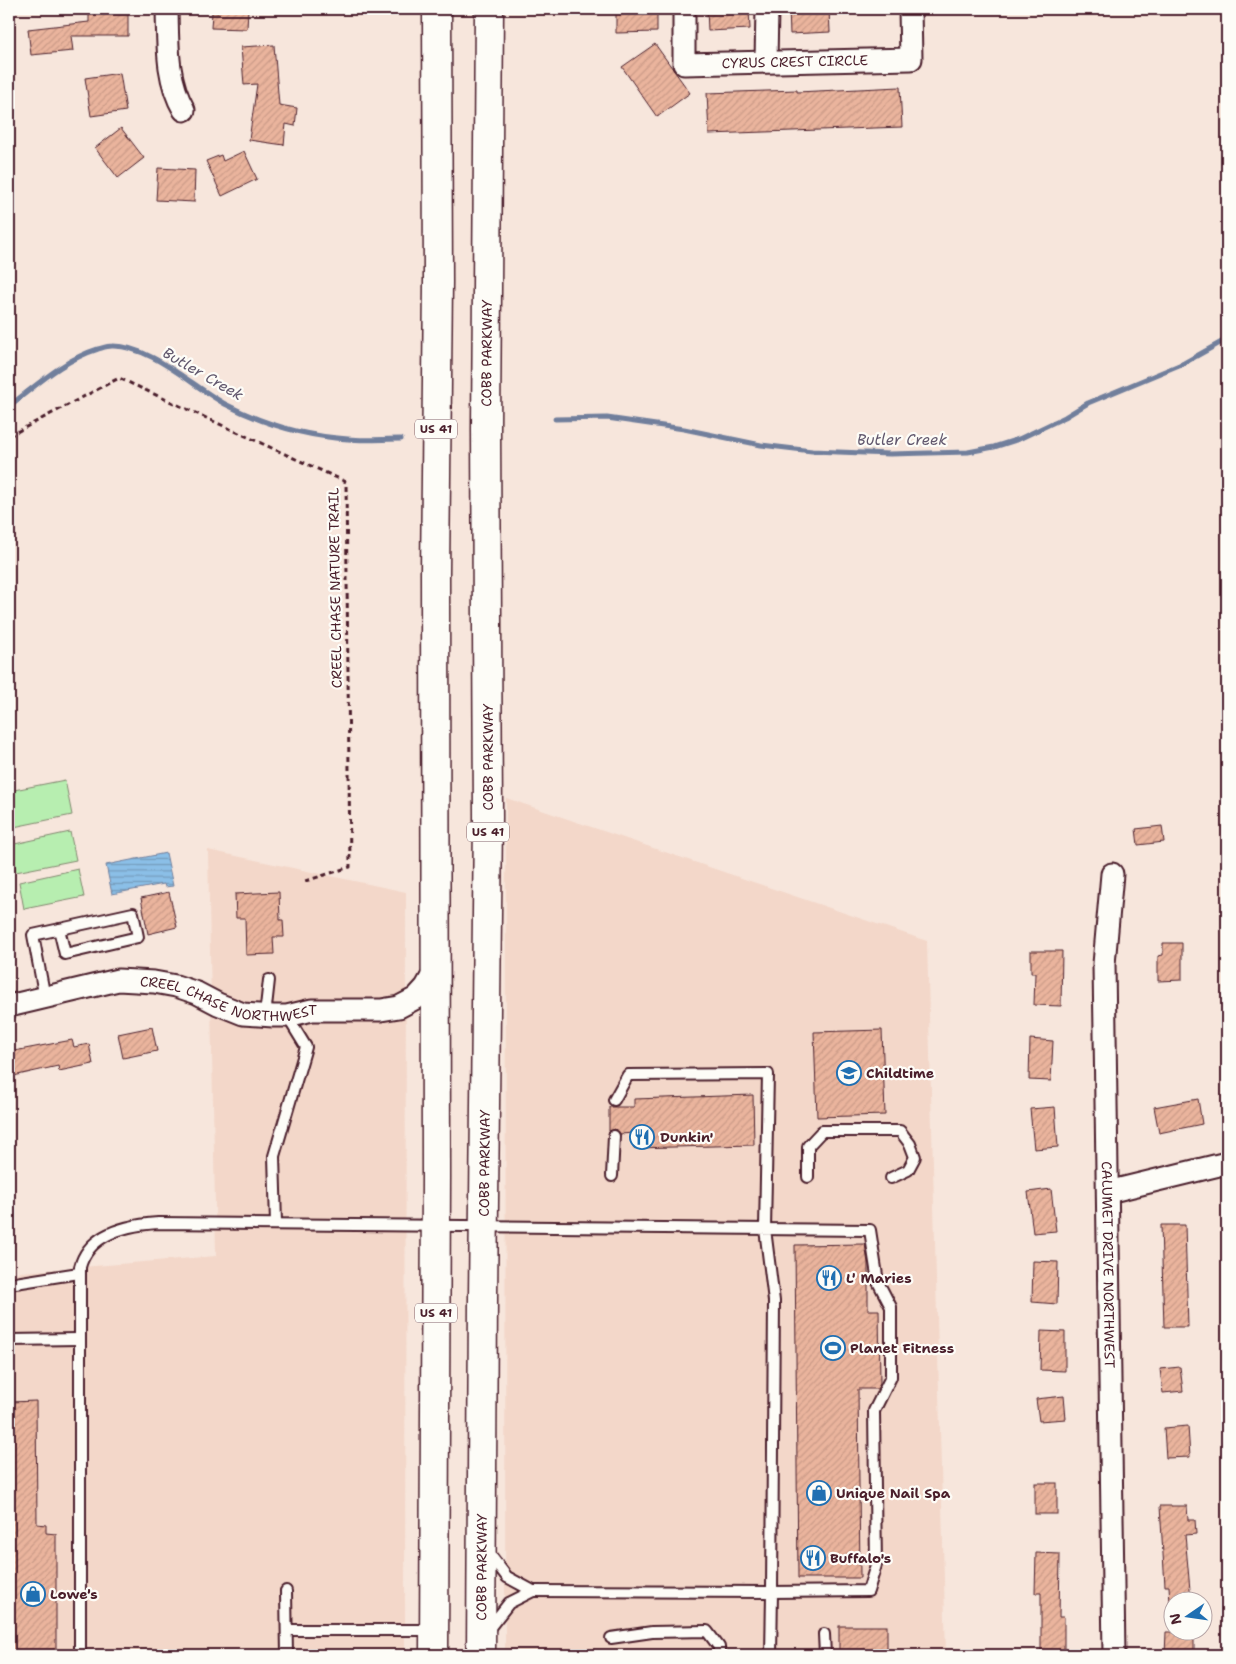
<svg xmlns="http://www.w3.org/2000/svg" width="1236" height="1664" font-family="'Shantell Sans',sans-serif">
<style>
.built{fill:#f3d7c9}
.green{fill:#b7eeb0;stroke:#80866e}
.water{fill:url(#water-rules);stroke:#717f9c}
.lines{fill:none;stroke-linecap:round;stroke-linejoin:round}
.stream{stroke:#717f9c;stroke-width:5}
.building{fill:url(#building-hatch);stroke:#4a1f2b}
.service-casing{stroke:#4a1f2b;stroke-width:14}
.minor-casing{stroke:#4a1f2b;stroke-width:25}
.primary-casing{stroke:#4a1f2b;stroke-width:31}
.path{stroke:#4a1f2b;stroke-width:3;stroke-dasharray:5 4;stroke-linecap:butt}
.service{stroke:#fdfcf7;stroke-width:10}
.minor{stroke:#fdfcf7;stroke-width:21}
.primary{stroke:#fdfcf7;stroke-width:28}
.labels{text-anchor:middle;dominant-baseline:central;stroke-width:4.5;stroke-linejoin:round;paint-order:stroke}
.shield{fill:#fdfcf7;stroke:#806168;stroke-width:1}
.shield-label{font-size:12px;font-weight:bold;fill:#4a1f2b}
.street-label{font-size:14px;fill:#4a1f2b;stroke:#fdfcf7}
.poi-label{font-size:14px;font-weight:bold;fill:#4a1f2b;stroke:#fdfcf7;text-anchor:start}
.water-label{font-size:15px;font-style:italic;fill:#61576d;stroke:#fdfcf7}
</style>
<defs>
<pattern id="water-rules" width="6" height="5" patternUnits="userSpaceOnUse" patternTransform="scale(1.25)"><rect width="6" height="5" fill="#8bbfe7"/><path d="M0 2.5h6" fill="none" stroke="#749bbb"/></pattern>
<pattern id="building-hatch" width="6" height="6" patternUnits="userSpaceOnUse" patternTransform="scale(1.25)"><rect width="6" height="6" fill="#eab49d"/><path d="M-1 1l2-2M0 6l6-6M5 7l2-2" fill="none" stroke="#ca9a87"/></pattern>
</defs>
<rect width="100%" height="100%" fill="#f7e6dc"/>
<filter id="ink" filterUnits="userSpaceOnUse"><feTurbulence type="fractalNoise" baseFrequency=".02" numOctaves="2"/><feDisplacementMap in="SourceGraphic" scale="10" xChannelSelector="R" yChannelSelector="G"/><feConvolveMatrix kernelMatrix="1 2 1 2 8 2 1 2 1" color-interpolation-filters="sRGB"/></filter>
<g filter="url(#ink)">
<!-- built -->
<g class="built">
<path d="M 506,798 L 927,941 L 946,1655 L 505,1655 Z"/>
<path d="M 208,850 L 406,892 L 405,1655 L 9,1655 L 9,1273 L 216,1256 Z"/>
</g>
<!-- green -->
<g class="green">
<path d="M 65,780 L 72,815 L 9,828 L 9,791 Z"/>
<path d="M 70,832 L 76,860 L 16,872 L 10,845 Z"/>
<path d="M 78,869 L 84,897 L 24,909 L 19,882 Z"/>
</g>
<!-- water -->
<path class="water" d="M 166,853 L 173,886 L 165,887 L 164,884 L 112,894 L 106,865 Z"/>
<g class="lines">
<!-- stream -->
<g class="stream">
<path d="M 9,406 C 37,385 63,360 98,349 C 102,348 107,346 112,346 C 150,345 192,386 225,404 C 263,424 305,436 348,439 C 365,441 383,439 401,439"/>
<path d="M 555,419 L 607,418 L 684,429 L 761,445 L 812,451 L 890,454 L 968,452 L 994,447 L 1019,439 L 1065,417 L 1088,403 L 1184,363 L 1227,339"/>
</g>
</g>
<!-- building -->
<g class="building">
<path d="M 89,9 L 128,9 L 128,36 L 71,36 L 73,51 L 31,55 L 28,29 L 89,22 Z"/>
<path d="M 218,9 L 248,9 L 247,29 L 211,28 L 212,12 L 218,13 Z"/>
<path d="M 616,9 L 657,9 L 657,32 L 616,33 Z"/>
<path d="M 707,9 L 749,9 L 750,29 L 708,31 Z"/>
<path d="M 789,9 L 829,9 L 830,32 L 790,34 Z"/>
<path d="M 655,44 L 690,93 L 657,117 L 622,67 Z"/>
<path d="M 274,45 L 279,105 L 297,108 L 295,126 L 286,124 L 284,145 L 249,140 L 257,84 L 244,85 L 241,47 Z"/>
<path d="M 120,73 L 126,111 L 91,116 L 85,78 Z"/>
<path d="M 900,87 L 902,127 L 709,134 L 707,93 L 797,90 L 797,92 Z"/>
<path d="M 121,128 L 144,158 L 118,178 L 95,148 Z"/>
<path d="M 244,151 L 257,179 L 222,196 L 206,161 L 221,155 L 223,161 Z"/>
<path d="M 158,168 L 195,170 L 194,202 L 156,200 Z"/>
<path d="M 1162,826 L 1164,842 L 1138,845 L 1136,829 Z"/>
<path d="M 169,892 L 177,927 L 148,934 L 141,898 Z"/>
<path d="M 279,892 L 280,920 L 283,920 L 284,937 L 273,937 L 274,954 L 246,955 L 245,918 L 236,918 L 235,894 Z"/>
<path d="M 1163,943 L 1182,943 L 1182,980 L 1158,981 L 1158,956 L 1163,955 Z"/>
<path d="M 1031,951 L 1062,951 L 1061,1006 L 1034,1005 L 1035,973 L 1031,973 Z"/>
<path d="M 152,1027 L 157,1051 L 123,1058 L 118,1034 Z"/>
<path d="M 882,1030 L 885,1115 L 817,1117 L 814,1032 Z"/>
<path d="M 1030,1039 L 1053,1041 L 1051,1081 L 1029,1080 Z"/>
<path d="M 72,1040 L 74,1047 L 89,1044 L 93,1064 L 59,1071 L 58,1066 L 9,1077 L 9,1052 Z"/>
<path d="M 753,1095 L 754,1145 L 634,1148 L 634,1133 L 620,1134 L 615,1129 L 609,1131 L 609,1107 L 634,1107 L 634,1099 Z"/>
<path d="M 1198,1099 L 1202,1124 L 1159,1133 L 1154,1107 Z"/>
<path d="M 1055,1107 L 1058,1147 L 1034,1149 L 1030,1109 Z"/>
<path d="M 1051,1189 L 1056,1231 L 1033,1233 L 1028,1192 Z"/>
<path d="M 1161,1225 L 1185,1225 L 1188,1327 L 1164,1327 Z"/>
<path d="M 865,1244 L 868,1263 L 868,1310 L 879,1310 L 880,1384 L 877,1389 L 858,1389 L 860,1578 L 798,1578 L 795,1245 Z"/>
<path d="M 1033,1261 L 1058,1262 L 1057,1304 L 1032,1302 Z"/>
<path d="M 1041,1331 L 1065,1332 L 1065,1371 L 1040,1370 Z"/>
<path d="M 1180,1367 L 1183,1391 L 1163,1393 L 1160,1369 Z"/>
<path d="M 1064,1396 L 1066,1419 L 1039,1421 L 1036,1399 Z"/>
<path d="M 36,1401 L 37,1524 L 46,1525 L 46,1533 L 56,1534 L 56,1655 L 9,1655 L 10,1402 Z"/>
<path d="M 1188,1426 L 1190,1457 L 1166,1458 L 1164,1428 Z"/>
<rect x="1035" y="1483" width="22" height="31"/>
<path d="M 1160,1506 L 1187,1506 L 1188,1520 L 1195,1520 L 1196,1534 L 1185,1535 L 1191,1601 L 1170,1603 L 1169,1586 L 1165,1586 Z"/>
<path d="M 1036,1553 L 1060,1554 L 1059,1617 L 1064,1617 L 1064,1655 L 1041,1655 L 1041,1593 L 1035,1593 Z"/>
<rect x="839" y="1626" width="48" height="29"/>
<path d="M 1166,1632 L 1194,1632 L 1194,1655 L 1165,1655 Z"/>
</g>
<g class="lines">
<defs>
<g id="service">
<path d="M 45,998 L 33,935 L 133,913 L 138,937 L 65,954 L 59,929"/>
<path d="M 265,1016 L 269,980"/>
<path d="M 612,1176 L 614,1136"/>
<path d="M 808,1177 L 808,1146 L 822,1131 L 900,1131 L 910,1144 L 915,1157 L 908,1170 L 891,1178"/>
<path d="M 276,1223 L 274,1156 L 306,1047 L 287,1016"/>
<path d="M 9,1284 L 79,1273"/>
<path d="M 9,1340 L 79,1339"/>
<path d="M 286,1591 L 287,1655"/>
<path d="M 533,1591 L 772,1592 L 771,1655"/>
<path d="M 287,1630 L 433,1630"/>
<path d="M 487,1631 L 509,1603 L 533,1591 L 507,1577 L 488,1552"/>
<path d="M 824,1634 L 825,1655"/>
<path d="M 611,1638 L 652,1632 L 707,1631 L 719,1647 L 719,1655"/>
<path d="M 80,1655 L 80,1267 C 89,1233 127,1225 158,1223 C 396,1224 633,1228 870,1230 L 878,1282 L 891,1307 L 891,1377 L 874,1411 L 876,1565 L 868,1591 L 772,1592 L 774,1301 L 765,1229 L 768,1074 L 628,1075 L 614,1100"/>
</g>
<g id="minor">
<path d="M 167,9 C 168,44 166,79 184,110"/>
<path id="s1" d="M 684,9 L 684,64 L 911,59 L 910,9"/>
<path d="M 766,61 L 767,9"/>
<path id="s2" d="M 1112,874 L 1104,964 L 1114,1655"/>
<path id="s3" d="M 9,1006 L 118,980 L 154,982 L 176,986 L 197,993 L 218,1004 L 243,1014 L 273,1016 L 287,1016 L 312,1010 L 381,1010 L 399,1007 L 416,998 L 426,987 L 435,971"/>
<path d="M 1108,1192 L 1227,1163"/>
</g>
<g id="primary">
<path d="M 434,1655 L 436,1176 L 435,574 L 438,282 L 437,9"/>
<path id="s4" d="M 481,1655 L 483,1298 L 488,817 L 486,429 L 489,9"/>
</g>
</defs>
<!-- service casing -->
<use href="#service" class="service-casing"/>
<!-- minor casing -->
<use href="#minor" class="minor-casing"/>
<!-- primary casing -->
<use href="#primary" class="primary-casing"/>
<!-- path -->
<path class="path" d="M 9,436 L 119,378 L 346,482 L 350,867 L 302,882"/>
<!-- service -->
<use href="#service" class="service"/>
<!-- minor -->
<use href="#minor" class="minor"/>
<!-- primary -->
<use href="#primary" class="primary"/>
</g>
</g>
<!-- icons -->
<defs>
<symbol id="school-ring" viewBox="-11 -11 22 22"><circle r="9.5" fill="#fdfcf7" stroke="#1f6fb2" stroke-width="1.5"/><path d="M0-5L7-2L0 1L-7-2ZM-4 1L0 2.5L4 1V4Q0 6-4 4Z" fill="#1f6fb2"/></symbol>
<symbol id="restaurant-ring" viewBox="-11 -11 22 22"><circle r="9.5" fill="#fdfcf7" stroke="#1f6fb2" stroke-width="1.5"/><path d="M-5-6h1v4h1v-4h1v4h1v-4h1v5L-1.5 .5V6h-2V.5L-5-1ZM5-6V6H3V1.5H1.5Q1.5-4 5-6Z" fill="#1f6fb2"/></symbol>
<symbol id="stadium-ring" viewBox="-11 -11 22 22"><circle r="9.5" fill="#fdfcf7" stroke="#1f6fb2" stroke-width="1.5"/><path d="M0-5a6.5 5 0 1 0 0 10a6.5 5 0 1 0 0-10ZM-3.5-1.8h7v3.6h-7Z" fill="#1f6fb2"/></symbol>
<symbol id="shop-ring" viewBox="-11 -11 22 22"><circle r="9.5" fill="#fdfcf7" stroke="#1f6fb2" stroke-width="1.5"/><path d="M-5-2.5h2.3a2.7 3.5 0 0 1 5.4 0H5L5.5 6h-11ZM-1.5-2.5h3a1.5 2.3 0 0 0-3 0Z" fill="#1f6fb2"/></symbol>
</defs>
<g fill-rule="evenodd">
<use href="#school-ring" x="835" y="1059" width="28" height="28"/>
<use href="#restaurant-ring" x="628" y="1123" width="28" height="28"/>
<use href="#restaurant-ring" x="815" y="1264" width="28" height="28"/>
<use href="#stadium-ring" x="819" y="1334" width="28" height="28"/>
<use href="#shop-ring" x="805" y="1479" width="28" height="28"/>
<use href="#restaurant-ring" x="799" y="1544" width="28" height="28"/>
<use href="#shop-ring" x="19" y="1580" width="28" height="28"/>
</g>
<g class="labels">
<!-- shield labels -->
<g class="shield">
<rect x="415" y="419.5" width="42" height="19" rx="4"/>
<rect x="467" y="822.5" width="42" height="19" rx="4"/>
<rect x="415" y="1303.5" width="42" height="19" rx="4"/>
</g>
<g class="shield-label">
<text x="436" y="429">US 41</text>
<text x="488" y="832">US 41</text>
<text x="436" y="1313">US 41</text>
</g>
<!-- street labels -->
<g class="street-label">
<text stroke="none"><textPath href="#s1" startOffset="166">CYRUS CREST CIRCLE</textPath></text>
<text stroke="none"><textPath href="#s4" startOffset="1302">COBB PARKWAY</textPath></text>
<text transform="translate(335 588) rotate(-91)">CREEL CHASE NATURE TRAIL</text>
<text transform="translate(488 757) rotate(-90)">COBB PARKWAY</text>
<text stroke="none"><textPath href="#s3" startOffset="226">CREEL CHASE NORTHWEST</textPath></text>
<text stroke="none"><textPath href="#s4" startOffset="492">COBB PARKWAY</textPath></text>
<text stroke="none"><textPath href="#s2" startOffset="391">CALUMET DRIVE NORTHWEST</textPath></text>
<text stroke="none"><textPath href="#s4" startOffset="88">COBB PARKWAY</textPath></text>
</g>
<!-- poi labels -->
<g class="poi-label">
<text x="866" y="1073">Childtime</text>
<text x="660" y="1137">Dunkin'</text>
<text x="846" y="1278">L' Maries</text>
<text x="850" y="1348">Planet Fitness</text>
<text x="836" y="1493">Unique Nail Spa</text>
<text x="830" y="1558">Buffalo's</text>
<text x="50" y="1594">Lowe's</text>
</g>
<!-- water labels -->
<g class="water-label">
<text transform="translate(203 374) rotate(30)">Butler Creek</text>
<text x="902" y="440">Butler Creek</text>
</g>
</g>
<!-- margin -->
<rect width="1236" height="1664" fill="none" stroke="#fdfcf7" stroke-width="30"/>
<rect x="15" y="15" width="1206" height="1634" fill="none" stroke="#4a1f2b" stroke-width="2" filter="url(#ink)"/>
<!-- north arrow -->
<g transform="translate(1188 1616) rotate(257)"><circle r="24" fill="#fdfcf7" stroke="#b5a4a5"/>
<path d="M0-4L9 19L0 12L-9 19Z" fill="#1f6fb2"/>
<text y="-8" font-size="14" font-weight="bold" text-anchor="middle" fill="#4a1f2b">N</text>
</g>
</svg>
